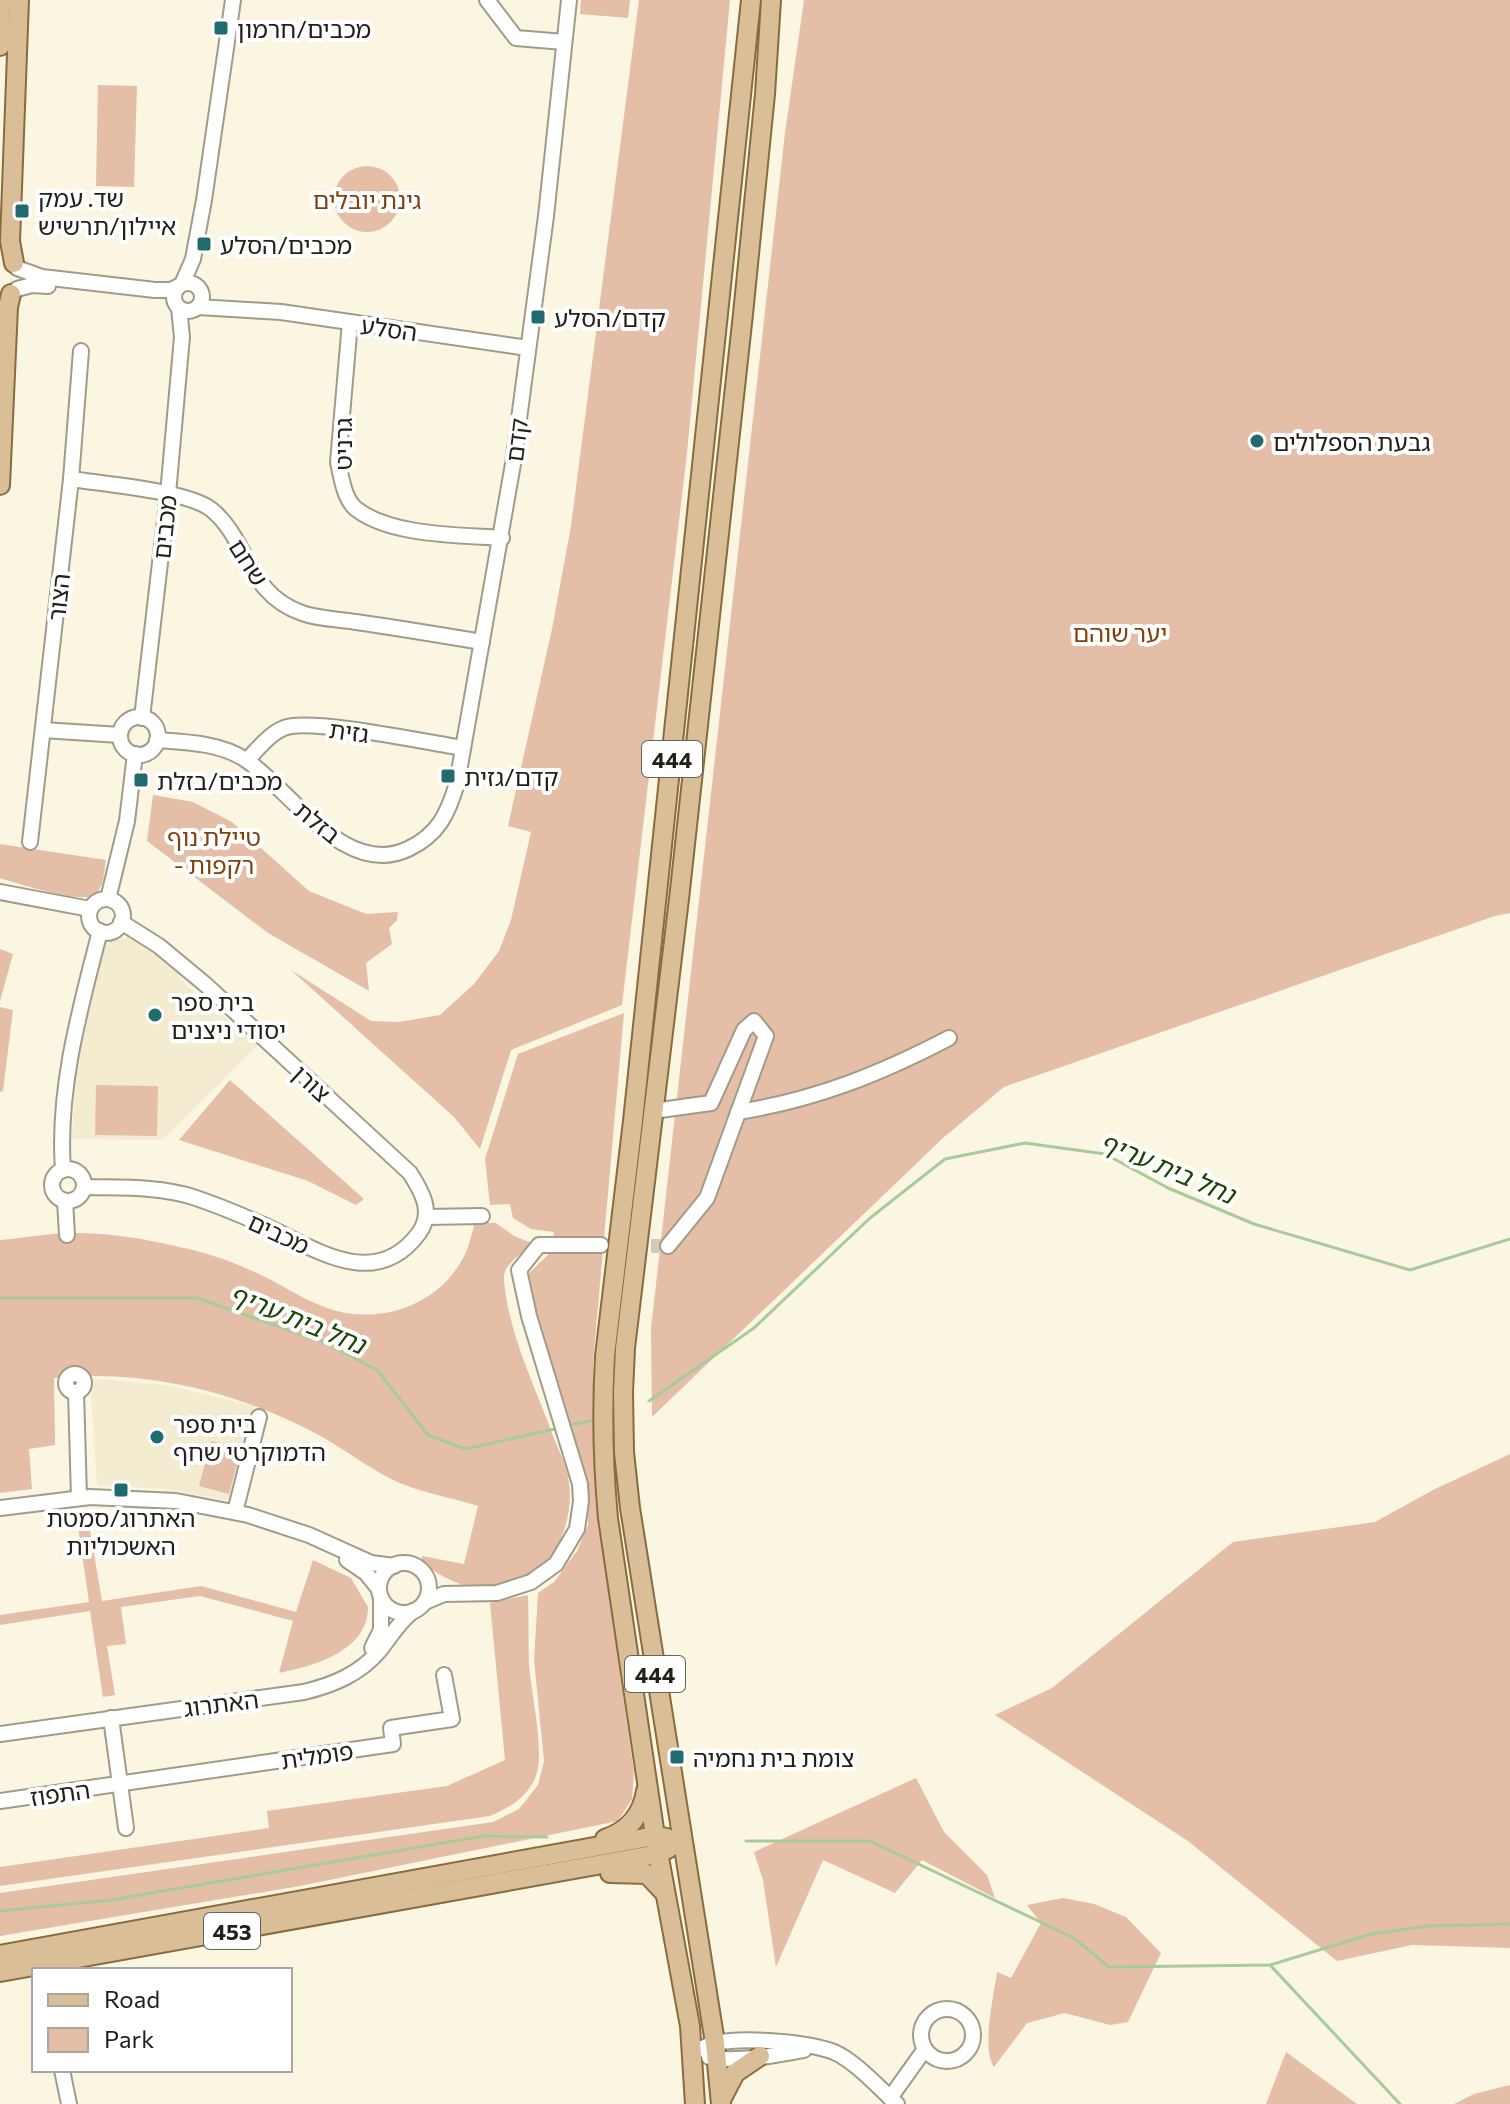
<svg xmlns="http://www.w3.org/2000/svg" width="1510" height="2104" font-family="Commissioner,'Noto Sans Hebrew',sans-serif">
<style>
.built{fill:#f3ecd1}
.green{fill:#e4bea6}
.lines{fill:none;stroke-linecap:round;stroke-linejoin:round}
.stream{stroke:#a9cb9b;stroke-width:3}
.minor-tunnel{stroke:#d0cbba;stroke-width:14;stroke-dasharray:14 7;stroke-linecap:butt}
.minor-casing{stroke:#a09c89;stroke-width:18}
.major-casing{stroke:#896b3e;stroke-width:22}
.minor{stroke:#fff;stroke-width:14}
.major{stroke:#dabe97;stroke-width:18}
.poi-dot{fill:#1f6b6e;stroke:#fff;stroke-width:3}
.labels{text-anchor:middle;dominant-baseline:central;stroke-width:8;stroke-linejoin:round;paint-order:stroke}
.shield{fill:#fff;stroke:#64635e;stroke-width:2}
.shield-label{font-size:22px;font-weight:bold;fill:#222019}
.poi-label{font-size:24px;fill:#222019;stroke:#fff;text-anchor:start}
.park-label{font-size:24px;fill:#81410d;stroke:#fff}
.street-label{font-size:24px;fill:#222019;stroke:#fff}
.water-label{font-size:26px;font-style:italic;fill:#1a4400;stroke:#fff}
</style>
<rect width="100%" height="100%" fill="#fbf6e2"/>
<!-- built -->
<g class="built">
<path d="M 127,937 L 165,956 L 187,986 L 259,1044 L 163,1140 L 72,1139 L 75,1073 L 104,944 Z"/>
<path d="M 90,1378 L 166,1385 L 255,1406 L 231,1501 L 165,1489 L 97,1485 Z"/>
</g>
<!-- green -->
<g class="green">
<path d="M 581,0 L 630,0 L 628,18 L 580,14 Z"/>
<path d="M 639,0 L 730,0 L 687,453 L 622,1005 L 511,1050 L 480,1149 L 454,1117 L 291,970 L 371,1021 L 399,1022 L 440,1015 L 474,984 L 499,951 L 511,920 L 531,832 L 508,826 L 552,629 L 571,526 Z"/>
<path d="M 804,0 L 1510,0 L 1510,913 L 1495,916 L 1004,1087 L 943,1138 L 652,1417 L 651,1329 L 785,133 Z"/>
<path d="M 98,85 L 137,86 L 134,187 L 96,186 Z"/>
<circle cx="367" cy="199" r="33"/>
<path d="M 153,795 L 193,802 L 232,822 L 309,891 L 366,914 L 398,912 L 397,920 L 389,928 L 392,944 L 366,963 L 369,991 L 268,933 L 147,841 Z"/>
<path d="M 0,844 L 106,860 C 104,871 104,889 94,895 C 81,904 16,883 0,878 Z"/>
<path d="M 0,949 L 13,954 L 0,1001 Z"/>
<path d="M 0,1007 L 13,1010 L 3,1091 L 0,1092 Z"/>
<path d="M 624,1013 L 593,1362 L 595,1497 L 634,1773 L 632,1799 L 618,1821 L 300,1886 L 0,1936 L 0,1893 L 493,1822 L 519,1809 L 538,1785 L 544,1761 L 534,1660 L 538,1593 L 554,1582 L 577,1551 L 588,1525 L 586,1476 L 523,1294 L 527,1275 L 551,1252 L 554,1232 L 531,1229 L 513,1218 L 510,1204 L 490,1205 L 485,1159 L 518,1054 Z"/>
<path d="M 230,1080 L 364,1199 L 356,1205 L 308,1181 L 179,1140 Z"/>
<path d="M 96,1085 L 158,1086 L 157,1136 L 95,1135 Z"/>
<path d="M 475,1223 L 496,1223 L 514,1236 L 534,1244 C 523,1253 502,1264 504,1280 C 508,1333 535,1386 553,1436 C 559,1451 567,1466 569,1482 C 574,1522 556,1566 518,1582 C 482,1596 450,1585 422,1562 L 422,1556 L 464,1564 L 478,1506 C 450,1497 417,1492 391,1479 C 364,1465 340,1446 313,1432 C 234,1391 143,1369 54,1378 L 55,1445 L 29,1449 L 32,1489 L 0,1493 L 0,1240 C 24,1238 49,1233 73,1233 C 113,1232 155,1241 193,1250 C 221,1257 248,1268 273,1281 C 291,1291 308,1301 327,1308 C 380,1327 443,1304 466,1252 C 470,1243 472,1232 475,1223 Z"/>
<path d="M 211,1441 L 241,1448 L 229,1494 L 199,1486 Z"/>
<path d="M 1510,1454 L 1510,1948 L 1412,1945 L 1337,1961 L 1188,1841 L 995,1715 L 1052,1688 L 1233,1542 L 1375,1522 L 1433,1490 Z"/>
<path d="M 88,1518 L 102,1601 L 201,1586 L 296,1612 L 313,1560 L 351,1578 L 368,1607 C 368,1651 314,1666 279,1673 L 293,1621 L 200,1596 L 121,1607 L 126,1644 L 107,1646 L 115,1695 L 103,1697 L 90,1611 L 0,1625 L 0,1615 L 89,1602 L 77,1520 Z"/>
<path d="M 528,1595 C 529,1618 528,1641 529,1664 C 531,1694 545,1750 536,1776 C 528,1797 509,1808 490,1816 L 0,1886 L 0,1867 L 269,1828 L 267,1811 L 447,1786 L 505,1760 L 490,1603 Z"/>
<path d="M 916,1778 L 944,1832 L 987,1875 L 995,1898 L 922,1860 L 895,1893 L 823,1860 L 776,1967 L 763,1880 L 754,1852 Z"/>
<path d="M 1063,1898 L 1094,1904 L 1126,1917 L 1161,1953 L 1128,2022 L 1110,2025 L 1065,2013 L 1027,2023 L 994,2067 C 981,2048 994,1996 997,1972 L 1011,1978 L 1041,1923 L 1027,1905 Z"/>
<path d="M 1286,2052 L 1357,2104 L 1266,2104 Z"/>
<path d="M 1510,2085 L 1510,2104 L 1454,2104 L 1474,2094 Z"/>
</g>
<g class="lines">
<!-- stream -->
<g class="stream">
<path d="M 0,1298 L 197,1298 L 326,1343 L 377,1370 L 428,1435 L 465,1449 L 559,1428"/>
<path d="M 649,1401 L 754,1328 L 870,1218 L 945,1159 L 1025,1143 L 1105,1154 L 1168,1188 L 1254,1224 L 1410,1270 L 1510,1239"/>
<path d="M 566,1426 L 594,1420"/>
<path d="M 746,1841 L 870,1841 L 1074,1938 L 1109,1967 L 1270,1965 L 1371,1934 L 1430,1926 L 1510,1924"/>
<path d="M 0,1911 L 111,1900 L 484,1836 L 547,1837"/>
<path d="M 1271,1966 L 1400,2104"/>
</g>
<!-- minor-tunnel -->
<path class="minor-tunnel" d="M 630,1246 L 668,1246"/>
<defs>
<g id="minor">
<path d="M 487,0 L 516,38 L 564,42"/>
<path d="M 17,268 L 42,277 L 155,290 L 171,290 L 179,286"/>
<circle cx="188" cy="297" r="14"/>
<path d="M 182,284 L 193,259 L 204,200 L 233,0"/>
<path d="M 17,289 L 32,285 L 48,286"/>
<path d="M 198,307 L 281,312 L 528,348"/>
<path d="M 350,322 L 338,462 C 341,476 344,498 355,508 C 389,536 460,535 502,538"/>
<path d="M 71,479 C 103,484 190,491 212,510 C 249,541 247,594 302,613 C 318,619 339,619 356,622 C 398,628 440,635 482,642"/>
<circle cx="139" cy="736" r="19"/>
<path d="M 142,718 L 168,494 L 182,337 L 179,308"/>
<path d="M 43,730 L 120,735"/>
<path d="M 157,740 C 186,742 221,743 246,760 C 291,790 345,879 408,849 C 438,835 448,814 457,783 L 513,464 L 546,216 L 569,0"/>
<path d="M 247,760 C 258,749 269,734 284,728 C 308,717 430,743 463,748"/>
<path d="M 30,842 L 71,479 L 81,351"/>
<path d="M 0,892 L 90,909"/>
<path d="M 108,899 L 127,821 L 135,754"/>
<circle cx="106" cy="916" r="17"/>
<path d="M 653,1111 L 711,1103 L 744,1030 L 754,1021 L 766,1036 L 707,1198 L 668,1246"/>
<path d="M 738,1112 C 815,1100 880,1074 949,1038"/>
<circle cx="68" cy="1185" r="16"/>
<path d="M 63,1170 C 57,1089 80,1009 100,931"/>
<path d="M 84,1187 C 119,1188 159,1186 193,1197 C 220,1206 246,1217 272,1229 C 320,1252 377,1290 419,1233 C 434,1212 422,1192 410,1173 L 206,985 L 159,946 L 121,922"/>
<path d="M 65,1201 L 67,1235"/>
<path d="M 426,1217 L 482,1216"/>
<circle cx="75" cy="1383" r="9"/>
<path d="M 76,1392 L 79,1498"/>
<path d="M 0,1508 L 90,1497 L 176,1501 L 248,1515 L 309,1535 L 371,1563 L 394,1566"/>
<path d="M 235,1512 L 259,1417"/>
<path d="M 347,1560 L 366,1573 L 379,1589"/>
<circle cx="404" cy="1588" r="25"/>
<path d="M 425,1602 L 444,1594 L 497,1593 L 531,1582 L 556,1564 L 577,1529 L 581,1501 L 580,1484 L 529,1316 L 519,1270 L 539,1245 L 601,1245"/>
<path d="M 372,1648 L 381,1630 L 381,1598"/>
<path d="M 111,1718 L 126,1828"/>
<path d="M 0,1734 L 304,1692 C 333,1685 360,1674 380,1650 C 391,1636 399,1622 413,1611"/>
<path d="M 0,1801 L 393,1744 L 391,1728 L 452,1719 L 444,1675"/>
<circle cx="947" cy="2035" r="26"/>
<path d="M 693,2053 C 700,2049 709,2044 716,2043 C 744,2037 808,2042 834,2052 C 855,2061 880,2089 897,2104"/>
<path d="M 709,2057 C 735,2063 778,2055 804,2050"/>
<path d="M 62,2070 L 69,2104"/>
<path d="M 890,2098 L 925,2049"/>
</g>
<g id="major">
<path d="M 0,46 L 1,0"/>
<path d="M 14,263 L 10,241 L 19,0"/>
<path d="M 0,485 L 8,307 L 11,294"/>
<path d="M 605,1839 C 628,1831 642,1816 646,1791"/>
<path d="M 610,1873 L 647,1874 L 664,1892"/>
<path d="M 0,1955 L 655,1836 L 667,1838"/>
<path d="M 0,1972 L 658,1854 L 669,1848"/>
<path d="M 722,2098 L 735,2073 L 760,2056"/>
<path d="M 695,2104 L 690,2026 L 655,1836 L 608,1518 C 603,1464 602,1410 605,1356 L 633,1121 L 751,0"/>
<path d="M 721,2104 L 715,2043 L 630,1508 L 624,1452 L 623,1392 L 625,1348 L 679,899 L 743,314 L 765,94 L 771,0"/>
</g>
</defs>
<!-- minor casing -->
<use href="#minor" class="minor-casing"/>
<!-- major casing -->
<use href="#major" class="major-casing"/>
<!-- minor -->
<use href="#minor" class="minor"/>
<!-- major -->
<use href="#major" class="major"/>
</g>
<!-- markers -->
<g class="poi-dot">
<rect x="213" y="20" width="16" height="16" rx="4"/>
<rect x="14" y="203" width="16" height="16" rx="4"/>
<rect x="196" y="236" width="16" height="16" rx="4"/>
<rect x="530" y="309" width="16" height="16" rx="4"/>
<circle cx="1257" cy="441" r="8"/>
<rect x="440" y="768" width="16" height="16" rx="4"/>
<rect x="133" y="772" width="16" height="16" rx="4"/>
<circle cx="155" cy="1015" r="8"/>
<circle cx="157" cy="1437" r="8"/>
<rect x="113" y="1482" width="16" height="16" rx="4"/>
<rect x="669" y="1749" width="16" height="16" rx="4"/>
</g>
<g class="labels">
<!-- shield labels -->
<g class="shield">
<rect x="642" y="741" width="60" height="36" rx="6"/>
<rect x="625" y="1656" width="60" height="36" rx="6"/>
<rect x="204" y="1913" width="56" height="36" rx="6"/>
</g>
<g class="shield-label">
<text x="672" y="759">444</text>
<text x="655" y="1674">444</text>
<text x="232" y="1931">453</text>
</g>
<!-- poi labels -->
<g class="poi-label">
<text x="237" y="28">מכבים/חרמון</text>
<text x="38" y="197">שד. עמק<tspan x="38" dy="28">איילון/תרשיש</tspan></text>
<text x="220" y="244">מכבים/הסלע</text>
<text x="554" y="317">קדם/הסלע</text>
<text x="1273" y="441">גבעת הספלולים</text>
<text x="464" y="776">קדם/גזית</text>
<text x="157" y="780">מכבים/בזלת</text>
<text x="171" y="1001">בית ספר<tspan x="171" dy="28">יסודי ניצנים</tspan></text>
<text x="173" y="1423">בית ספר<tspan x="173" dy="28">הדמוקרטי שחף</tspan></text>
<text x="121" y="1517" text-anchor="middle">האתרוג/סמטת<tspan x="121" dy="28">האשכוליות</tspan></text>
<text x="693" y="1757">צומת בית נחמיה</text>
</g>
<!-- park labels -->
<g class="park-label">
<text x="367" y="199">גינת יובלים</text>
<text x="1120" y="632">יער שוהם</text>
<text x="214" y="836">טיילת נוף<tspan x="214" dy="28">- רקפות</tspan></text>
</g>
<!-- street labels -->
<g class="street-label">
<text transform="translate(389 328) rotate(8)">הסלע</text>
<text transform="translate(516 440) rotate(-83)">קדם</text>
<text transform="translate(342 444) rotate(-90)">גרניט</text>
<text transform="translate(164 527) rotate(-84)">מכבים</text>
<text transform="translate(249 562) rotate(57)">שחם</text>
<text transform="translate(58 597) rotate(-84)">הצור</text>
<text transform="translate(349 731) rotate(8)">גזית</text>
<text transform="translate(318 822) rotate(39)">בזלת</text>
<text transform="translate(312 1083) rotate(43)">צורן</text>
<text transform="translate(279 1233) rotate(25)">מכבים</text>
<text transform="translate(221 1703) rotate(-7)">האתרוג</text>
<text transform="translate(317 1755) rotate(-8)">פומלית</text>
<text transform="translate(60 1793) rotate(-8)">התפוז</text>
</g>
<!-- water labels -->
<g class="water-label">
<text transform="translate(1168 1167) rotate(23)">נחל בית עריף</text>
<text transform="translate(298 1318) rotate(22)">נחל בית עריף</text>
</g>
</g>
<!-- legend -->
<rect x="32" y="1968" width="260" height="104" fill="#ffffff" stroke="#a7a6a3" stroke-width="2"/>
<rect x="48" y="1994" width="40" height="12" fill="#dabe97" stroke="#a7a6a3" stroke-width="2"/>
<text x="104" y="2008" font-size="24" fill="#222019">Road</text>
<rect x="48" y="2028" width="40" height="24" fill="#e4bea6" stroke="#a7a6a3" stroke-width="2"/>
<text x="104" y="2048" font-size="24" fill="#222019">Park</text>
</svg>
